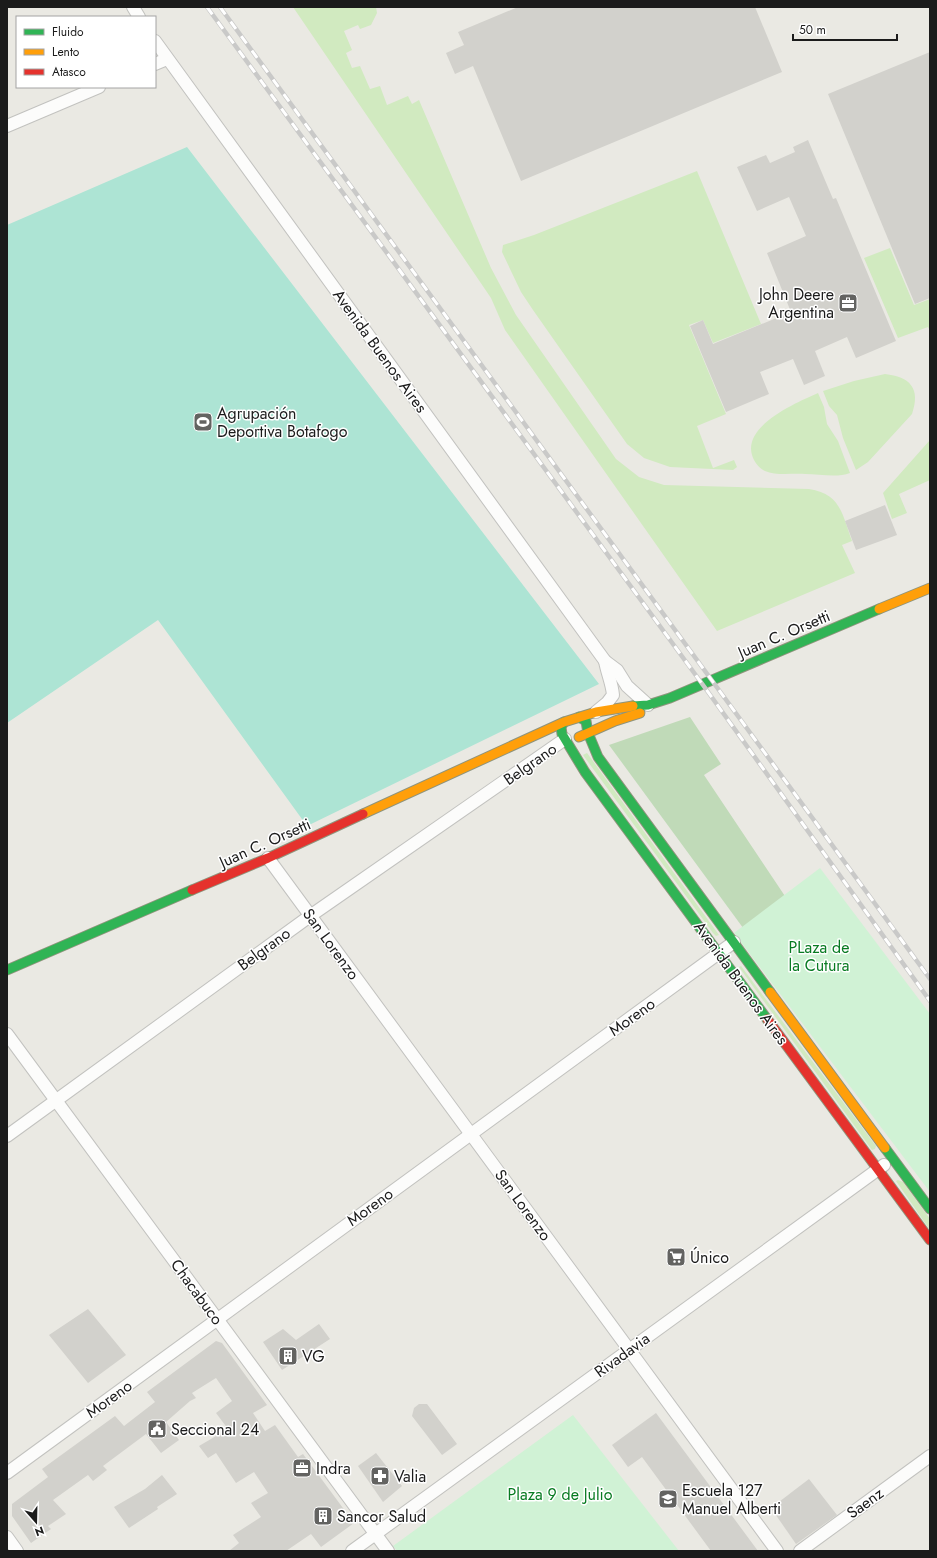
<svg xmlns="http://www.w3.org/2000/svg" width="937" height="1558" font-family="Jost,sans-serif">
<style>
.grass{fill:#d1eac0}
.forest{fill:#c0dab8}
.park{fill:#d0f2d5}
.pitch{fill:#ade4d4}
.building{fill:#d2d1cc}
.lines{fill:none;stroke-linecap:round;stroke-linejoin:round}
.street-casing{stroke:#c2c2bf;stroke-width:14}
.fast-casing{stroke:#8f947c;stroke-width:11}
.slow-casing{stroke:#8f947c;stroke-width:11}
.jam-casing{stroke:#8f947c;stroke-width:11}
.street{stroke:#fcfcfb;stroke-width:12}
.fast{stroke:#30b455;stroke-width:9}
.slow{stroke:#ff9f0a;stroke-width:9}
.jam{stroke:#e5322d;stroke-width:9}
.rail-casing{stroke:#c9c9c8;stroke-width:4.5}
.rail{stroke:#fff;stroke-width:3;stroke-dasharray:9;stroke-linecap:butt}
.labels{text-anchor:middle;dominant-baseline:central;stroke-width:3;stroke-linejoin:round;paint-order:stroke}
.poi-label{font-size:16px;fill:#1b1b1b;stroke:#fff;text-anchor:start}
.street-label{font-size:16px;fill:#1b1b1b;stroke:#fff}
.park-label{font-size:16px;fill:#087b22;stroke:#fff}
</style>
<rect width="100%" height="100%" fill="#eae9e3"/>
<!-- grass -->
<g class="grass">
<path d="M 293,7 L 376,7 L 377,13 L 371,25 L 360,29 L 358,25 L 344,31 L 352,50 L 346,53 L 352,68 L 360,66 L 370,89 L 380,86 L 387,105 L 408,96 L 412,104 L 419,100 L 491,268 L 516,315 L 616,459 L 639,477 L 664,485 L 809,489 C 841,494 842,514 852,541 L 842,545 L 855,573 L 717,631 L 505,330 L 491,298 Z"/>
<path d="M 697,171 L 761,324 L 713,343 L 703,320 L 689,325 L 726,414 L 697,426 L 713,468 L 734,460 L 737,467 L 733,470 L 670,467 L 644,458 L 627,444 L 533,310 L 521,292 L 502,252 L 503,245 L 534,235 Z"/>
<path d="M 890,248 L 914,305 L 930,299 L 930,331 L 928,327 L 898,338 L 864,258 Z"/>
<path d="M 885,374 C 910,377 921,388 912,414 L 868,462 L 856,470 L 843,438 L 837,415 L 829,406 L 823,391 L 854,381 Z"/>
<path d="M 818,393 L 824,407 L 827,424 L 838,441 L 850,473 C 837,478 819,474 805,474 C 793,473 776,476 765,471 C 759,468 754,462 752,455 C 743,425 798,402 818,393 Z"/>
<path d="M 930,440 L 930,480 L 899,494 L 907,513 L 892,519 L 883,493 Z"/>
<path d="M 587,753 L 590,757 L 719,935 L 716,936 L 713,933 L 583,755 Z"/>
<path d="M 741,966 L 876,1146 L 875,1149 L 872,1150 L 739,967 Z"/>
<path d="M 898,1180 L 903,1182 L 930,1219 L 930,1230 L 896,1181 Z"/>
</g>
<!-- forest -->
<path class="forest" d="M 690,717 L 721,764 L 704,775 L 821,950 L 900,1142 L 609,745 Z"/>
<!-- park -->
<g class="park">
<path d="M 820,868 L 930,1014 L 930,1192 L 734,933 Z"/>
<path d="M 573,1415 L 679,1551 L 397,1551 L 393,1546 Z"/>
</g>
<!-- pitch -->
<path class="pitch" d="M 187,147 L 599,684 L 307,826 L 158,620 L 7,723 L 7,225 Z"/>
<!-- building -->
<g class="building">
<path d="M 518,7 L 755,7 L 782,72 L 521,181 L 473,66 L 455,74 L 446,53 L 464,45 L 458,32 Z"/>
<path d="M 930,52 L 930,298 L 915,304 L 828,94 Z"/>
<path d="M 808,140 L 833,199 L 836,198 L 896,341 L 856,358 L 847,337 L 815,351 L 825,376 L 804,385 L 793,359 L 760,372 L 769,394 L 726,412 L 690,326 L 703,320 L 713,344 L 791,312 L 767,253 L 806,236 L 789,197 L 757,211 L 737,167 L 766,155 L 770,163 L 795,152 L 793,147 Z"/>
<path d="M 885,505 L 897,535 L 856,550 L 845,521 Z"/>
<path d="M 88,1309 L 126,1355 L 88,1383 L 49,1335 Z"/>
<path d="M 319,1324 L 330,1339 L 282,1370 L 263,1342 L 283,1329 L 296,1340 Z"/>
<path d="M 216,1341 L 222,1343 L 267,1405 L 253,1413 L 265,1431 L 275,1425 L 298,1457 L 303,1454 L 354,1523 L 321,1547 L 311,1534 L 286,1551 L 229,1551 L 239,1543 L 233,1535 L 261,1517 L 251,1503 L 268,1493 L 254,1472 L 236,1483 L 216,1453 L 208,1458 L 199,1446 L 228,1429 L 216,1413 L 232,1401 L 216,1378 L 192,1393 L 196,1398 L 190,1401 L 166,1422 L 179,1440 L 161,1453 L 146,1434 L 103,1466 L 107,1470 L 93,1481 L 88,1475 L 53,1500 L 66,1514 L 48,1526 L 51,1529 L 31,1543 L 12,1516 L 12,1504 L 48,1477 L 42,1469 L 115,1416 L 124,1426 L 155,1402 L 147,1392 Z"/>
<path d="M 419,1404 L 427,1404 L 457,1444 L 442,1455 L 412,1416 L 414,1408 Z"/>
<path d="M 656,1413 L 758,1551 L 711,1551 L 642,1457 L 628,1467 L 612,1445 Z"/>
<path d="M 376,1453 L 402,1486 L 383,1502 L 358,1466 Z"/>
<path d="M 162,1475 L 177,1494 L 157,1507 L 158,1509 L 129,1528 L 114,1507 L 145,1489 Z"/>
<path d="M 809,1479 L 837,1515 L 796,1544 L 771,1508 Z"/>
</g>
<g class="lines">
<defs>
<g id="street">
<path d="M 133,7 L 139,17"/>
<path d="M 155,41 L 605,661 L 617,670 L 627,686 L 648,705"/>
<path d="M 155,64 L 167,59"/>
<path d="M 7,126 L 99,87"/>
<path d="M 596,712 L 607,703 L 613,695 C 612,683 607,673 605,661"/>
<path d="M 268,858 L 777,1551"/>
<path d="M 7,1034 L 388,1551"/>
<path d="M 7,1136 L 310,916 L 565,739"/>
<path d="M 7,1473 L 734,942"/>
<path d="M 7,1537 L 17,1551"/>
<path d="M 352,1551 L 884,1165"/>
<path d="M 800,1551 L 930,1456"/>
</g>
<g id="fast">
<path d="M 633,706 L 648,705 L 670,698 L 879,609"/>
<path d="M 579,717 L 586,721 L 588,733 L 598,757 L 770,992"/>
<path d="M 564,722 L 561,727 L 562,734 L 585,772 L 767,1019"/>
<path d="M 7,970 L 192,890"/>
<path d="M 885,1148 L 930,1209"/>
</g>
<g id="slow">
<path d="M 879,609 L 930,588"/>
<path d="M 579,737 L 615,721 L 640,713"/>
<path d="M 363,814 L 564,722 L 596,712 L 633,706"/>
<path d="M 770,992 L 885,1148"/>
</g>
<g id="jam">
<path d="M 192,890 L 268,858 L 363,814"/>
<path d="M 767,1019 L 930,1240"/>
</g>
</defs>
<!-- street casing -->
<use href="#street" class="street-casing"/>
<!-- fast casing -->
<use href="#fast" class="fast-casing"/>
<!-- slow casing -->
<use href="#slow" class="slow-casing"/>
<!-- jam casing -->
<use href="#jam" class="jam-casing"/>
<!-- street -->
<use href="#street" class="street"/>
<!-- fast -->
<use href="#fast" class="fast"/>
<!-- slow -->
<use href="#slow" class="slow"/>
<!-- jam -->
<use href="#jam" class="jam"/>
<defs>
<g id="rail">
<path d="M 207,7 L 703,685 L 930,1001"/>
<path d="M 220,7 L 930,979"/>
</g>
</defs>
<!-- rail casing -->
<use href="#rail" class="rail-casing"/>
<!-- rail -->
<use href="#rail" class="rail"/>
</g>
<!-- icons -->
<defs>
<symbol id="office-square" viewBox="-11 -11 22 22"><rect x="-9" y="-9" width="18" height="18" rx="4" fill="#636361" stroke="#fff"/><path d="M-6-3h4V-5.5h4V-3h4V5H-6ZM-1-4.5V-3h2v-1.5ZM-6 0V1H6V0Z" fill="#fff"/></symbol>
<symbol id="stadium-square" viewBox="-11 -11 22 22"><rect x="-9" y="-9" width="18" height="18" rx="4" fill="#636361" stroke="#fff"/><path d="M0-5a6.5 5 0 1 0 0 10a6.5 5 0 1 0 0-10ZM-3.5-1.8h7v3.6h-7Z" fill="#fff"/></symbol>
<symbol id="supermarket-square" viewBox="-11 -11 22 22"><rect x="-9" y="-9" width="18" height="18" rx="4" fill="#636361" stroke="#fff"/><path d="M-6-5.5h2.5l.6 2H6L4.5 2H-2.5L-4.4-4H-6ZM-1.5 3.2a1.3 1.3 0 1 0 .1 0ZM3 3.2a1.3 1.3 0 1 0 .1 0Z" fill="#fff"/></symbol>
<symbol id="building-square" viewBox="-11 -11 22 22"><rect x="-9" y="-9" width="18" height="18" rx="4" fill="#636361" stroke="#fff"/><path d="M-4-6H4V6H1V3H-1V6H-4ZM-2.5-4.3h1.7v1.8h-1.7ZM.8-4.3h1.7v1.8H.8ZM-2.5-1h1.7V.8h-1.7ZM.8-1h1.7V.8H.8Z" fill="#fff"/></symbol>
<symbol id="civic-square" viewBox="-11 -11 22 22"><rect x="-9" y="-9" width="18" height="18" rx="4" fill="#636361" stroke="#fff"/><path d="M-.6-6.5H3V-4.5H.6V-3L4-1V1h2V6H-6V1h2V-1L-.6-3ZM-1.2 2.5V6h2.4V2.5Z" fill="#fff"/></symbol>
<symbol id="pharmacy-square" viewBox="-11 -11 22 22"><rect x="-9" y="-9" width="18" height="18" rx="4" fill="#636361" stroke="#fff"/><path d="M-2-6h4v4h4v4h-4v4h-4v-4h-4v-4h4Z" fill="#fff"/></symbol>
<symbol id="school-square" viewBox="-11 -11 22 22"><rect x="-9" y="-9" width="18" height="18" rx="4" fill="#636361" stroke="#fff"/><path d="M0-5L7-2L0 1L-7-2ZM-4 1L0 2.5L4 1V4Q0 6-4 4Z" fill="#fff"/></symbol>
</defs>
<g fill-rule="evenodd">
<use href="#office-square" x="837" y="292" width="22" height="22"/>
<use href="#stadium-square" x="192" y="411" width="22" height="22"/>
<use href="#supermarket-square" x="665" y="1246" width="22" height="22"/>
<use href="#building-square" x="277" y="1345" width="22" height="22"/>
<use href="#civic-square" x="146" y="1418" width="22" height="22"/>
<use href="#office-square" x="291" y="1457" width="22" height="22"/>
<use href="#pharmacy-square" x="369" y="1465" width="22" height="22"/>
<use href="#school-square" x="657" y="1488" width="22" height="22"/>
<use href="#building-square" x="312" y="1505" width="22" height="22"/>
</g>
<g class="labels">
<!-- poi labels -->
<g class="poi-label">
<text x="834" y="294" text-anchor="end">John Deere<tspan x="834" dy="18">Argentina</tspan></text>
<text x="217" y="413">Agrupación<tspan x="217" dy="18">Deportiva Botafogo</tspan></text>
<text x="690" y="1257">Único</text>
<text x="302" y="1356">VG</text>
<text x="171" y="1429">Seccional 24</text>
<text x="316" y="1468">Indra</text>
<text x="394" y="1476">Valia</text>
<text x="682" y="1490">Escuela 127<tspan x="682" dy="18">Manuel Alberti</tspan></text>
<text x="337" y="1516">Sancor Salud</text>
</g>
<!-- street labels -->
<g class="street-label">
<text transform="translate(380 351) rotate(54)">Avenida Buenos Aires</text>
<text transform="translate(784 634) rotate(-23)">Juan C. Orsetti</text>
<text transform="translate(530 764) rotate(-35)">Belgrano</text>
<text transform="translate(265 843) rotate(-24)">Juan C. Orsetti</text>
<text transform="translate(331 944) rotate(54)">San Lorenzo</text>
<text transform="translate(264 949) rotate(-36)">Belgrano</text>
<text transform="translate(741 983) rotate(54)">Avenida Buenos Aires</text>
<text transform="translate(632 1017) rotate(-36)">Moreno</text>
<text transform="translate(523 1205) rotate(54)">San Lorenzo</text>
<text transform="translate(370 1207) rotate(-36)">Moreno</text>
<text transform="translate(197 1292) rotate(54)">Chacabuco</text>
<text transform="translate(622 1355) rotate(-36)">Rivadavia</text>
<text transform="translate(109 1399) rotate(-36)">Moreno</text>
<text transform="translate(865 1503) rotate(-36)">Saenz</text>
</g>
<!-- park labels -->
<g class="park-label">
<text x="819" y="947">PLaza de<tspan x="819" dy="18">la Cutura</tspan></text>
<text x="560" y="1494">Plaza 9 de Julio</text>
</g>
</g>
<!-- border -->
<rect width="937" height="1558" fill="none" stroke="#1b1b1b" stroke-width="16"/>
<!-- legend -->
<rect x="16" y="16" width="140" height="72" fill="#ffffff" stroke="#a4a4a4"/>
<rect x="24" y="29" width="20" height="6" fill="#30b455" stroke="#a4a4a4"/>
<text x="52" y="36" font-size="12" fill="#1b1b1b">Fluido</text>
<rect x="24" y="49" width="20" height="6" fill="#ff9f0a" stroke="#a4a4a4"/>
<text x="52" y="56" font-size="12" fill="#1b1b1b">Lento</text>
<rect x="24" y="69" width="20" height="6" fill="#e5322d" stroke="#a4a4a4"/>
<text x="52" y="76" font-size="12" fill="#1b1b1b">Atasco</text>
<!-- north arrow -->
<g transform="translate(36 1522) rotate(160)" stroke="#ffffff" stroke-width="3" paint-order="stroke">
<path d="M0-3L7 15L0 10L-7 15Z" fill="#1b1b1b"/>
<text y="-6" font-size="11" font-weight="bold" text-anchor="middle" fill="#1b1b1b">N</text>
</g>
<!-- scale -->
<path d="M793 34v6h104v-6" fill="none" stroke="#1b1b1b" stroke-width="2"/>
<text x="799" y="34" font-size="12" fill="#1b1b1b" stroke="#ffffff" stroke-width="3" paint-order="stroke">50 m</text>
</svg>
